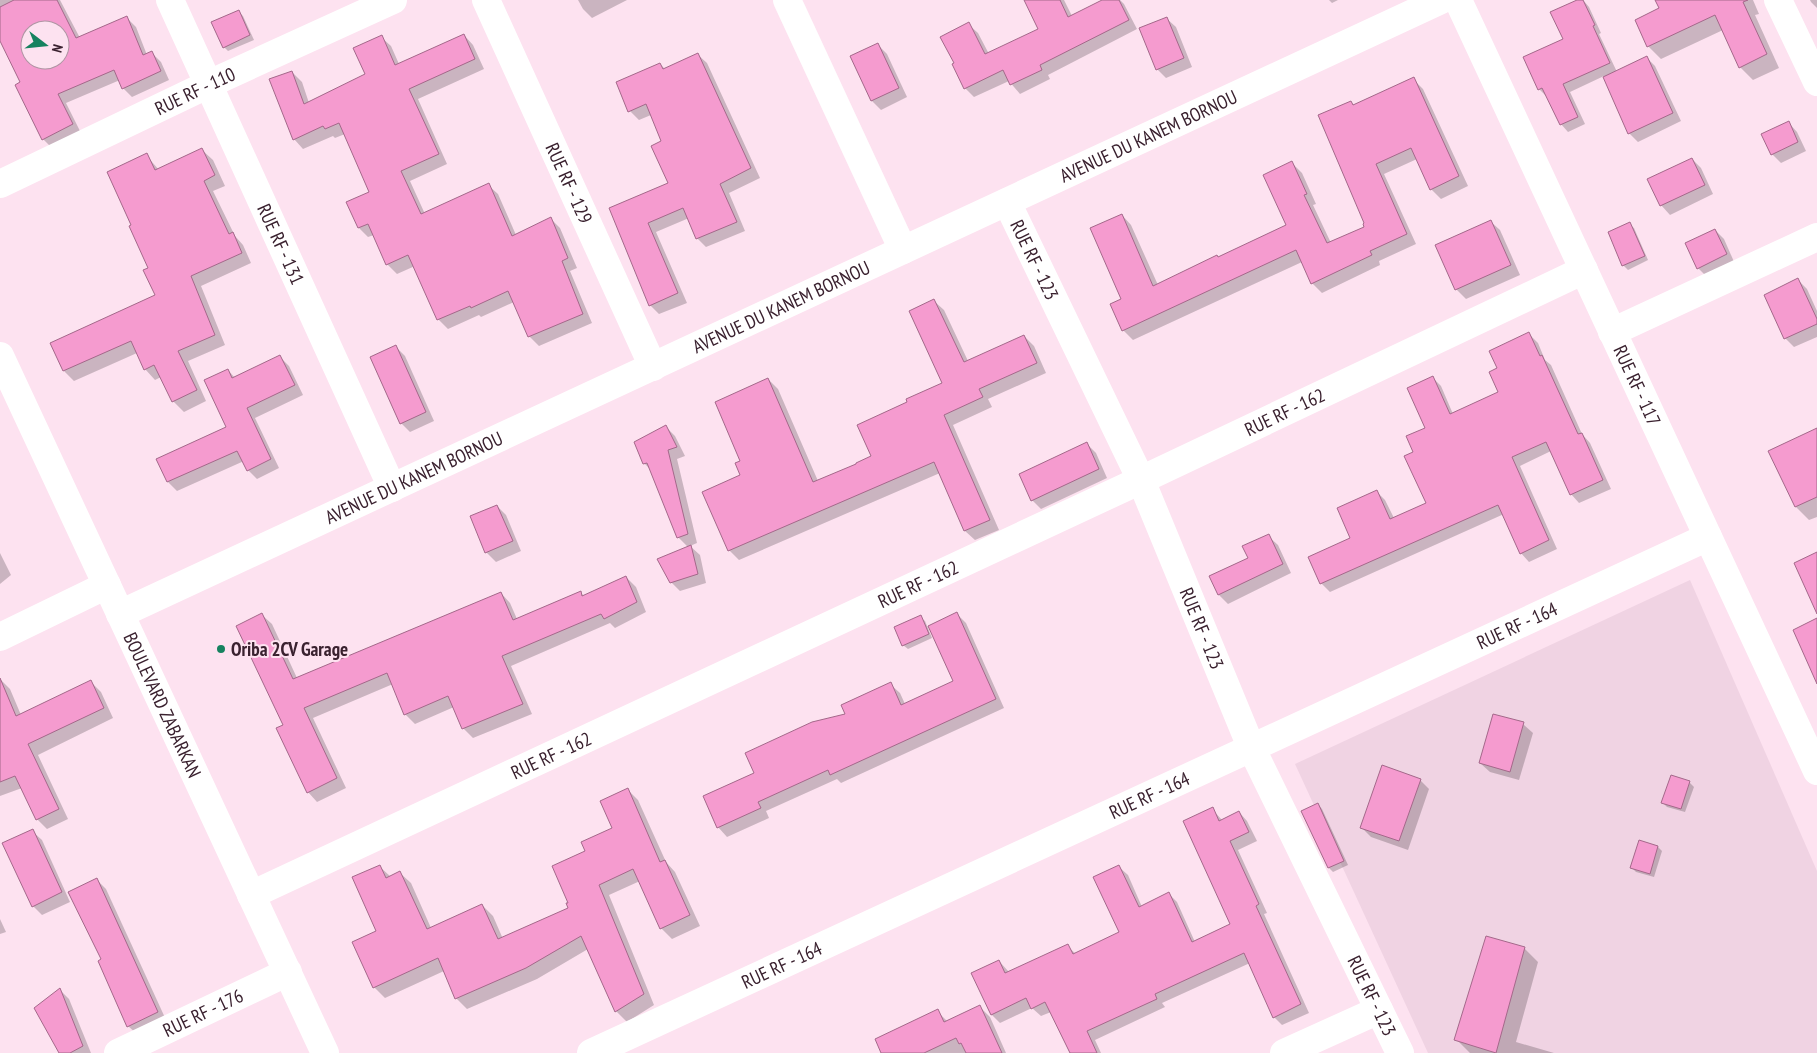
<svg xmlns="http://www.w3.org/2000/svg" width="1817" height="1053" font-family="'PT Sans Narrow',sans-serif">
<style>
.built{fill:#f0d3e3}
.shadow{fill:#0003;fill-rule:evenodd}
.building{fill:#f59bcf;stroke:#a4688a;fill-rule:evenodd}
.lines{fill:none;stroke-linecap:round;stroke-linejoin:round}
.minor{stroke:#fff;stroke-width:28}
.tertiary{stroke:#fff;stroke-width:28}
.poi-dot{fill:#16825f;stroke:#fde2f0;stroke-width:2}
.labels{text-anchor:middle;dominant-baseline:central;stroke-width:4;stroke-linejoin:round;paint-order:stroke}
.street-label{font-size:19px;fill:#3a212f;stroke:#fde2f0}
.poi-label{font-size:19px;font-weight:bold;fill:#3a212f;stroke:#fde2f0;text-anchor:start}
</style>
<rect width="100%" height="100%" fill="#fde2f0"/>
<!-- built -->
<path class="built" d="M 1690,580 L 1817,871 L 1817,1053 L 1428,1053 L 1295,764 Z"/>
<!-- shadow -->
<g class="shadow">
<path d="M 0,0 L 60,0 L 80,38 L 127,18 L 136,27 L 147,55 L 152,53 L 161,62 L 169,80 L 132,97 L 123,88 L 120,80 L 66,103 L 81,133 L 52,148 L 43,139 L 22,83 L 0,38 ZM 30,30 L 60,30 L 60,60 L 30,60 Z"/>
<path d="M 578,0 L 627,0 L 592,18 L 583,9 Z"/>
<path d="M 1025,0 L 1064,0 L 1072,16 L 1104,0 L 1120,0 L 1124,4 L 1137,29 L 1048,75 L 1050,79 L 1020,94 L 1009,81 L 974,97 L 965,88 L 968,24 L 978,33 L 989,54 L 1040,30 Z"/>
<path d="M 1329,0 L 1338,0 L 1332,3 Z"/>
<path d="M 1580,0 L 1583,0 L 1589,7 L 1601,33 L 1599,34 L 1617,72 L 1647,58 L 1655,66 L 1681,121 L 1638,142 L 1629,133 L 1604,76 L 1570,92 L 1585,124 L 1568,132 L 1561,124 L 1547,97 L 1539,89 L 1564,39 Z"/>
<path d="M 1657,0 L 1753,0 L 1759,14 L 1755,15 L 1779,68 L 1753,80 L 1740,67 L 1723,30 L 1661,59 L 1648,46 L 1661,9 Z"/>
<path d="M 1810,0 L 1817,0 L 1817,8 L 1811,2 Z"/>
<path d="M 239,12 L 243,16 L 254,40 L 228,51 L 224,47 Z"/>
<path d="M 1166,18 L 1176,27 L 1192,67 L 1166,78 L 1157,69 Z"/>
<path d="M 464,35 L 473,45 L 484,69 L 418,99 L 447,164 L 410,181 L 425,214 L 488,185 L 498,194 L 516,235 L 551,219 L 560,228 L 577,268 L 570,271 L 592,323 L 539,346 L 529,336 L 514,302 L 481,317 L 479,315 L 448,329 L 438,319 L 415,266 L 397,274 L 387,264 L 374,235 L 368,237 L 359,228 L 371,192 L 345,134 L 335,138 L 333,136 L 303,149 L 294,139 L 292,72 L 302,82 L 309,103 L 366,75 L 381,37 L 391,46 L 399,64 Z"/>
<path d="M 878,45 L 887,54 L 907,97 L 881,110 L 872,101 Z"/>
<path d="M 697,54 L 707,63 L 760,178 L 729,193 L 745,231 L 706,247 L 697,238 L 689,218 L 656,232 L 687,303 L 659,314 L 650,305 L 610,208 L 670,183 L 662,142 L 651,115 L 639,120 L 630,111 L 660,64 L 665,69 Z"/>
<path d="M 1413,79 L 1423,89 L 1468,186 L 1441,199 L 1431,189 L 1417,159 L 1384,174 L 1416,244 L 1379,261 L 1380,265 L 1322,293 L 1312,283 L 1302,262 L 1133,340 L 1123,330 L 1122,215 L 1131,225 L 1158,285 L 1287,226 L 1292,163 L 1302,173 L 1316,204 L 1313,205 L 1331,243 L 1366,227 L 1351,102 L 1355,106 Z"/>
<path d="M 1788,122 L 1797,132 L 1806,151 L 1781,163 L 1772,154 Z"/>
<path d="M 202,150 L 213,160 L 225,186 L 213,191 L 235,236 L 243,245 L 251,263 L 201,286 L 225,345 L 188,361 L 206,401 L 184,412 L 173,401 L 161,377 L 155,380 L 145,369 L 137,353 L 74,381 L 64,371 L 156,296 L 149,268 L 133,226 L 146,155 L 159,170 Z"/>
<path d="M 1692,159 L 1701,168 L 1713,194 L 1670,215 L 1661,205 Z"/>
<path d="M 1490,221 L 1500,230 L 1520,275 L 1466,299 L 1457,290 L 1436,246 Z"/>
<path d="M 1629,224 L 1634,228 L 1648,260 L 1628,270 L 1623,265 L 1610,233 Z"/>
<path d="M 1715,230 L 1724,239 L 1735,264 L 1707,277 L 1698,268 Z"/>
<path d="M 1798,280 L 1807,289 L 1817,311 L 1817,337 L 1794,347 L 1785,338 Z"/>
<path d="M 934,301 L 944,310 L 968,361 L 1024,336 L 1034,346 L 1046,373 L 988,399 L 992,407 L 953,425 L 999,530 L 975,540 L 965,531 L 940,473 L 739,560 L 729,550 L 742,475 L 741,461 L 768,379 L 778,389 L 818,481 L 858,465 L 872,456 L 909,403 L 944,384 Z"/>
<path d="M 1529,334 L 1538,343 L 1545,360 L 1551,365 L 1582,434 L 1590,443 L 1611,489 L 1579,503 L 1571,494 L 1551,451 L 1520,466 L 1557,549 L 1529,562 L 1521,553 L 1504,514 L 1330,592 L 1321,583 L 1352,538 L 1377,492 L 1385,500 L 1394,518 L 1427,503 L 1414,453 L 1427,429 L 1433,378 L 1441,386 L 1453,414 L 1500,392 L 1499,369 Z"/>
<path d="M 396,347 L 405,356 L 434,421 L 410,432 L 401,423 Z"/>
<path d="M 280,357 L 289,366 L 303,395 L 255,418 L 279,468 L 257,479 L 248,470 L 244,461 L 177,491 L 168,482 L 228,428 L 228,370 L 235,378 Z"/>
<path d="M 666,427 L 675,436 L 685,456 L 677,459 L 697,543 L 690,546 L 700,555 L 706,583 L 680,591 L 671,582 L 688,547 L 678,537 L 651,470 L 644,463 Z"/>
<path d="M 1817,430 L 1817,517 L 1809,520 L 1796,507 Z"/>
<path d="M 1087,444 L 1096,453 L 1107,478 L 1041,509 L 1032,500 Z"/>
<path d="M 497,506 L 506,515 L 521,551 L 496,562 L 486,552 Z"/>
<path d="M 1268,536 L 1278,545 L 1291,573 L 1228,604 L 1219,595 L 1211,576 L 1249,558 Z"/>
<path d="M 0,553 L 11,575 L 0,584 Z"/>
<path d="M 626,577 L 636,587 L 646,612 L 615,628 L 610,623 L 511,666 L 532,714 L 473,738 L 463,728 L 454,707 L 415,724 L 405,714 L 393,684 L 313,718 L 346,788 L 317,802 L 308,792 L 284,726 L 262,615 L 272,624 L 297,678 L 501,593 L 510,603 L 517,619 L 580,592 L 584,596 Z"/>
<path d="M 957,614 L 966,623 L 1004,708 L 841,783 L 837,779 L 766,811 L 769,818 L 727,837 L 718,827 L 756,774 L 890,684 L 900,693 L 905,704 L 954,682 Z"/>
<path d="M 920,617 L 925,621 L 932,638 L 908,649 L 903,645 Z"/>
<path d="M 0,679 L 10,689 L 21,715 L 91,682 L 101,692 L 113,718 L 38,755 L 68,819 L 47,829 L 37,819 L 22,788 L 0,796 Z"/>
<path d="M 1523,724 L 1533,733 L 1519,780 L 1490,772 L 1480,763 Z"/>
<path d="M 1672,777 L 1690,783 L 1694,787 L 1685,812 L 1667,807 L 1663,803 Z"/>
<path d="M 1420,780 L 1429,789 L 1408,850 L 1371,837 L 1361,827 Z"/>
<path d="M 628,790 L 638,800 L 666,862 L 675,872 L 700,926 L 672,939 L 661,928 L 640,881 L 609,895 L 654,1005 L 627,1022 L 616,1011 L 588,949 L 537,979 L 467,1009 L 456,998 L 444,971 L 385,998 L 374,987 L 378,931 L 379,866 L 391,877 L 400,873 L 411,883 L 431,928 L 482,905 L 493,916 L 503,939 L 570,909 L 586,852 L 614,828 Z"/>
<path d="M 1318,804 L 1322,809 L 1348,865 L 1333,872 L 1329,868 Z"/>
<path d="M 1212,809 L 1222,820 L 1239,812 L 1247,821 L 1257,841 L 1238,850 L 1267,913 L 1264,914 L 1309,1013 L 1282,1025 L 1274,1017 L 1250,963 L 1162,1003 L 1165,1007 L 1095,1040 L 1101,1053 L 1070,1053 L 1051,1012 L 1041,1016 L 1032,1008 L 1000,1023 L 992,1015 L 999,961 L 1009,972 L 1067,946 L 1076,954 L 1120,933 L 1119,867 L 1128,875 L 1142,907 L 1169,894 L 1177,902 L 1195,942 L 1232,925 Z"/>
<path d="M 32,831 L 42,840 L 70,902 L 42,915 L 33,906 Z"/>
<path d="M 1640,842 L 1658,847 L 1662,851 L 1654,877 L 1636,872 L 1631,867 Z"/>
<path d="M 97,880 L 106,889 L 167,1022 L 138,1035 L 128,1026 L 102,960 Z"/>
<path d="M 0,919 L 6,932 L 0,934 Z"/>
<path d="M 1524,948 L 1538,962 L 1516,1042 L 1554,1053 L 1470,1053 L 1456,1039 Z"/>
<path d="M 60,990 L 69,999 L 91,1053 L 61,1053 Z"/>
<path d="M 980,1007 L 990,1017 L 1006,1053 L 881,1053 L 937,1011 L 948,1022 Z"/>
</g>
<!-- building -->
<g class="building">
<path d="M 14,0 L 57,0 L 76,38 L 127,16 L 143,55 L 152,51 L 161,71 L 122,89 L 114,70 L 58,94 L 73,124 L 42,140 L 15,85 L 20,82 L 0,41 L 0,7 ZM 30,30 L 60,30 L 60,60 L 30,60 Z"/>
<path d="M 1024,0 L 1060,0 L 1068,17 L 1102,0 L 1119,0 L 1129,20 L 1040,65 L 1042,70 L 1010,85 L 1003,70 L 964,89 L 952,64 L 954,63 L 940,37 L 969,22 L 985,54 L 1038,29 Z"/>
<path d="M 1577,0 L 1583,0 L 1595,25 L 1593,26 L 1610,63 L 1563,84 L 1578,117 L 1560,125 L 1542,88 L 1538,90 L 1523,57 L 1563,39 L 1550,12 Z"/>
<path d="M 1655,0 L 1748,0 L 1743,2 L 1767,54 L 1739,68 L 1715,15 L 1647,47 L 1635,20 L 1659,8 Z"/>
<path d="M 239,10 L 250,35 L 223,48 L 211,22 Z"/>
<path d="M 1167,17 L 1184,58 L 1156,70 L 1139,28 Z"/>
<path d="M 464,34 L 475,59 L 409,89 L 439,154 L 401,171 L 421,214 L 489,183 L 512,236 L 551,217 L 568,258 L 562,261 L 583,314 L 528,337 L 508,291 L 471,308 L 470,306 L 437,320 L 408,255 L 386,265 L 368,224 L 358,228 L 346,202 L 369,192 L 339,123 L 325,129 L 323,126 L 293,140 L 269,79 L 292,71 L 304,104 L 365,74 L 353,48 L 382,35 L 395,65 Z"/>
<path d="M 878,43 L 899,88 L 871,101 L 850,56 Z"/>
<path d="M 698,53 L 751,168 L 720,184 L 737,222 L 696,239 L 683,208 L 648,223 L 678,293 L 649,306 L 609,208 L 668,183 L 651,146 L 661,141 L 646,104 L 628,112 L 616,82 L 660,63 L 663,69 Z"/>
<path d="M 1647,56 L 1673,113 L 1628,134 L 1603,77 Z"/>
<path d="M 1414,77 L 1459,176 L 1430,190 L 1411,148 L 1376,164 L 1407,234 L 1370,251 L 1372,255 L 1311,284 L 1296,250 L 1122,331 L 1110,304 L 1121,299 L 1090,228 L 1122,214 L 1153,286 L 1217,255 L 1218,257 L 1286,225 L 1263,175 L 1292,161 L 1307,194 L 1304,195 L 1327,243 L 1364,227 L 1363,224 L 1364,223 L 1318,115 L 1351,101 L 1353,105 Z"/>
<path d="M 1789,121 L 1798,142 L 1771,155 L 1761,134 Z"/>
<path d="M 202,148 L 215,175 L 204,181 L 229,234 L 233,232 L 242,253 L 191,276 L 215,335 L 178,351 L 197,390 L 172,402 L 154,365 L 144,370 L 131,341 L 63,371 L 50,343 L 155,295 L 143,270 L 148,268 L 129,226 L 131,225 L 107,172 L 147,153 L 155,170 Z"/>
<path d="M 1692,158 L 1705,185 L 1660,206 L 1647,179 Z"/>
<path d="M 1491,220 L 1511,265 L 1455,290 L 1435,245 Z"/>
<path d="M 1630,222 L 1645,256 L 1622,266 L 1608,232 Z"/>
<path d="M 1715,229 L 1727,254 L 1697,269 L 1685,243 Z"/>
<path d="M 1798,278 L 1817,319 L 1817,324 L 1784,339 L 1764,295 Z"/>
<path d="M 934,299 L 964,362 L 1024,335 L 1037,363 L 979,389 L 983,397 L 944,415 L 990,520 L 964,531 L 934,462 L 728,551 L 702,492 L 740,475 L 735,463 L 740,461 L 715,402 L 768,378 L 813,482 L 856,464 L 856,463 L 871,456 L 857,425 L 907,402 L 906,399 L 942,383 L 909,311 Z"/>
<path d="M 1529,332 L 1540,356 L 1542,355 L 1578,434 L 1582,433 L 1603,480 L 1570,495 L 1546,442 L 1512,457 L 1549,540 L 1520,554 L 1498,505 L 1320,584 L 1308,557 L 1350,538 L 1337,508 L 1377,490 L 1390,519 L 1426,503 L 1404,456 L 1413,452 L 1406,436 L 1425,428 L 1407,388 L 1433,376 L 1450,414 L 1498,392 L 1489,372 L 1497,368 L 1489,351 Z"/>
<path d="M 396,345 L 426,412 L 400,424 L 370,357 Z"/>
<path d="M 280,355 L 295,385 L 247,408 L 271,459 L 247,471 L 237,451 L 167,482 L 156,459 L 226,427 L 204,380 L 228,369 L 232,378 Z"/>
<path d="M 666,425 L 677,447 L 668,450 L 688,534 L 677,538 L 647,463 L 643,464 L 634,442 Z"/>
<path d="M 1817,428 L 1817,497 L 1795,507 L 1768,451 Z"/>
<path d="M 1087,442 L 1099,469 L 1031,501 L 1019,474 Z"/>
<path d="M 497,505 L 513,541 L 485,553 L 470,516 Z"/>
<path d="M 1269,534 L 1283,564 L 1218,595 L 1209,576 L 1248,558 L 1242,546 Z"/>
<path d="M 691,545 L 698,574 L 670,583 L 657,559 Z"/>
<path d="M 1817,552 L 1817,614 L 1794,563 Z"/>
<path d="M 626,576 L 637,602 L 604,619 L 601,614 L 502,656 L 523,704 L 462,729 L 448,696 L 404,715 L 387,673 L 304,708 L 337,778 L 307,793 L 276,728 L 283,725 L 236,626 L 262,613 L 293,679 L 501,592 L 513,620 L 581,591 L 582,596 Z"/>
<path d="M 957,612 L 996,699 L 830,775 L 828,770 L 758,802 L 761,808 L 717,828 L 703,796 L 754,773 L 745,753 L 812,722 L 845,714 L 841,705 L 891,682 L 901,705 L 953,681 L 928,626 Z"/>
<path d="M 921,615 L 929,634 L 902,646 L 894,627 Z"/>
<path d="M 1817,618 L 1817,684 L 1793,630 Z"/>
<path d="M 0,678 L 16,716 L 91,680 L 104,708 L 28,744 L 59,809 L 36,820 L 15,776 L 0,782 Z"/>
<path d="M 1493,714 L 1524,722 L 1510,772 L 1479,763 Z"/>
<path d="M 1382,765 L 1421,779 L 1399,841 L 1360,828 Z"/>
<path d="M 1671,775 L 1690,781 L 1681,809 L 1661,803 Z"/>
<path d="M 628,788 L 660,862 L 665,860 L 690,915 L 660,929 L 633,869 L 599,885 L 644,994 L 615,1012 L 581,936 L 526,968 L 455,999 L 438,958 L 373,988 L 352,942 L 376,931 L 352,877 L 380,865 L 386,878 L 400,871 L 427,929 L 482,904 L 498,939 L 568,908 L 566,903 L 568,903 L 552,866 L 585,851 L 581,842 L 612,828 L 600,801 Z"/>
<path d="M 1318,803 L 1344,861 L 1328,868 L 1301,811 Z"/>
<path d="M 1213,807 L 1219,821 L 1239,811 L 1249,832 L 1230,841 L 1259,904 L 1256,906 L 1301,1004 L 1273,1018 L 1244,953 L 1155,994 L 1157,999 L 1087,1031 L 1097,1053 L 1070,1053 L 1045,1002 L 1031,1009 L 1026,998 L 991,1015 L 971,973 L 999,960 L 1005,973 L 1068,944 L 1073,954 L 1119,932 L 1093,877 L 1119,865 L 1139,907 L 1169,892 L 1192,942 L 1230,924 L 1183,821 Z"/>
<path d="M 33,829 L 62,892 L 32,907 L 2,843 Z"/>
<path d="M 1639,840 L 1658,846 L 1650,874 L 1630,868 Z"/>
<path d="M 97,878 L 158,1012 L 127,1027 L 98,961 L 101,959 L 68,892 Z"/>
<path d="M 1486,936 L 1525,947 L 1496,1053 L 1454,1040 Z"/>
<path d="M 60,988 L 83,1046 L 70,1053 L 59,1053 L 34,1008 Z"/>
<path d="M 980,1005 L 1002,1053 L 966,1053 L 961,1043 L 959,1044 L 956,1038 L 924,1053 L 881,1053 L 875,1039 L 938,1009 L 944,1022 Z"/>
</g>
<g class="lines">
<!-- minor -->
<g class="minor">
<path id="s1" d="M 170,0 L 392,488"/>
<path id="s2" d="M 486,0 L 653,367"/>
<path d="M 787,0 L 903,250"/>
<path id="s3" d="M 1458,0 L 1817,771"/>
<path d="M 1778,0 L 1817,82"/>
<path id="s4" d="M 0,184 L 209,84 L 393,0"/>
<path id="s5" d="M 1007,202 L 1141,480 L 1251,747 L 1400,1053"/>
<path d="M 1612,332 L 1817,237"/>
<path id="s6" d="M 120,614 L 1441,0"/>
<path d="M 0,637 L 107,585"/>
<path id="s7" d="M 251,895 L 1141,480 L 1584,270"/>
<path id="s8" d="M 118,1053 L 288,972"/>
<path id="s9" d="M 591,1053 L 1708,537"/>
<path d="M 1284,1053 L 1379,1010"/>
</g>
<!-- tertiary -->
<path class="tertiary" id="s10" d="M 0,356 L 325,1053"/>
</g>
<!-- markers -->
<circle class="poi-dot" cx="221" cy="649" r="5"/>
<g class="labels">
<!-- street labels -->
<g class="street-label">
<text stroke="none"><textPath href="#s4" startOffset="216">RUE RF - 110</textPath></text>
<text stroke="none"><textPath href="#s6" startOffset="1134">AVENUE DU KANEM BORNOU</textPath></text>
<text stroke="none"><textPath href="#s2" startOffset="201">RUE RF - 129</textPath></text>
<text stroke="none"><textPath href="#s1" startOffset="268">RUE RF - 131</textPath></text>
<text stroke="none"><textPath href="#s5" startOffset="64">RUE RF - 123</textPath></text>
<text stroke="none"><textPath href="#s6" startOffset="729">AVENUE DU KANEM BORNOU</textPath></text>
<text stroke="none"><textPath href="#s3" startOffset="425">RUE RF - 117</textPath></text>
<text stroke="none"><textPath href="#s7" startOffset="1141">RUE RF - 162</textPath></text>
<text stroke="none"><textPath href="#s6" startOffset="324">AVENUE DU KANEM BORNOU</textPath></text>
<text stroke="none"><textPath href="#s7" startOffset="736">RUE RF - 162</textPath></text>
<text stroke="none"><textPath href="#s9" startOffset="1020">RUE RF - 164</textPath></text>
<text stroke="none"><textPath href="#s5" startOffset="469">RUE RF - 123</textPath></text>
<text stroke="none"><textPath href="#s10" startOffset="385">BOULEVARD ZABARKAN</textPath></text>
<text stroke="none"><textPath href="#s7" startOffset="331">RUE RF - 162</textPath></text>
<text stroke="none"><textPath href="#s9" startOffset="615">RUE RF - 164</textPath></text>
<text stroke="none"><textPath href="#s9" startOffset="210">RUE RF - 164</textPath></text>
<text stroke="none"><textPath href="#s5" startOffset="874">RUE RF - 123</textPath></text>
<text stroke="none"><textPath href="#s8" startOffset="94">RUE RF - 176</textPath></text>
</g>
<!-- poi labels -->
<g class="poi-label">
<text x="231" y="649">Oriba 2CV Garage</text>
</g>
</g>
<!-- north arrow -->
<g transform="translate(45 45) rotate(106)"><circle r="24" fill="#fde2f0" stroke="#af95a3"/>
<path d="M0-4L9 19L0 12L-9 19Z" fill="#16825f"/>
<text y="-8" font-size="14" font-weight="bold" text-anchor="middle" fill="#3a212f">N</text>
</g>
</svg>
